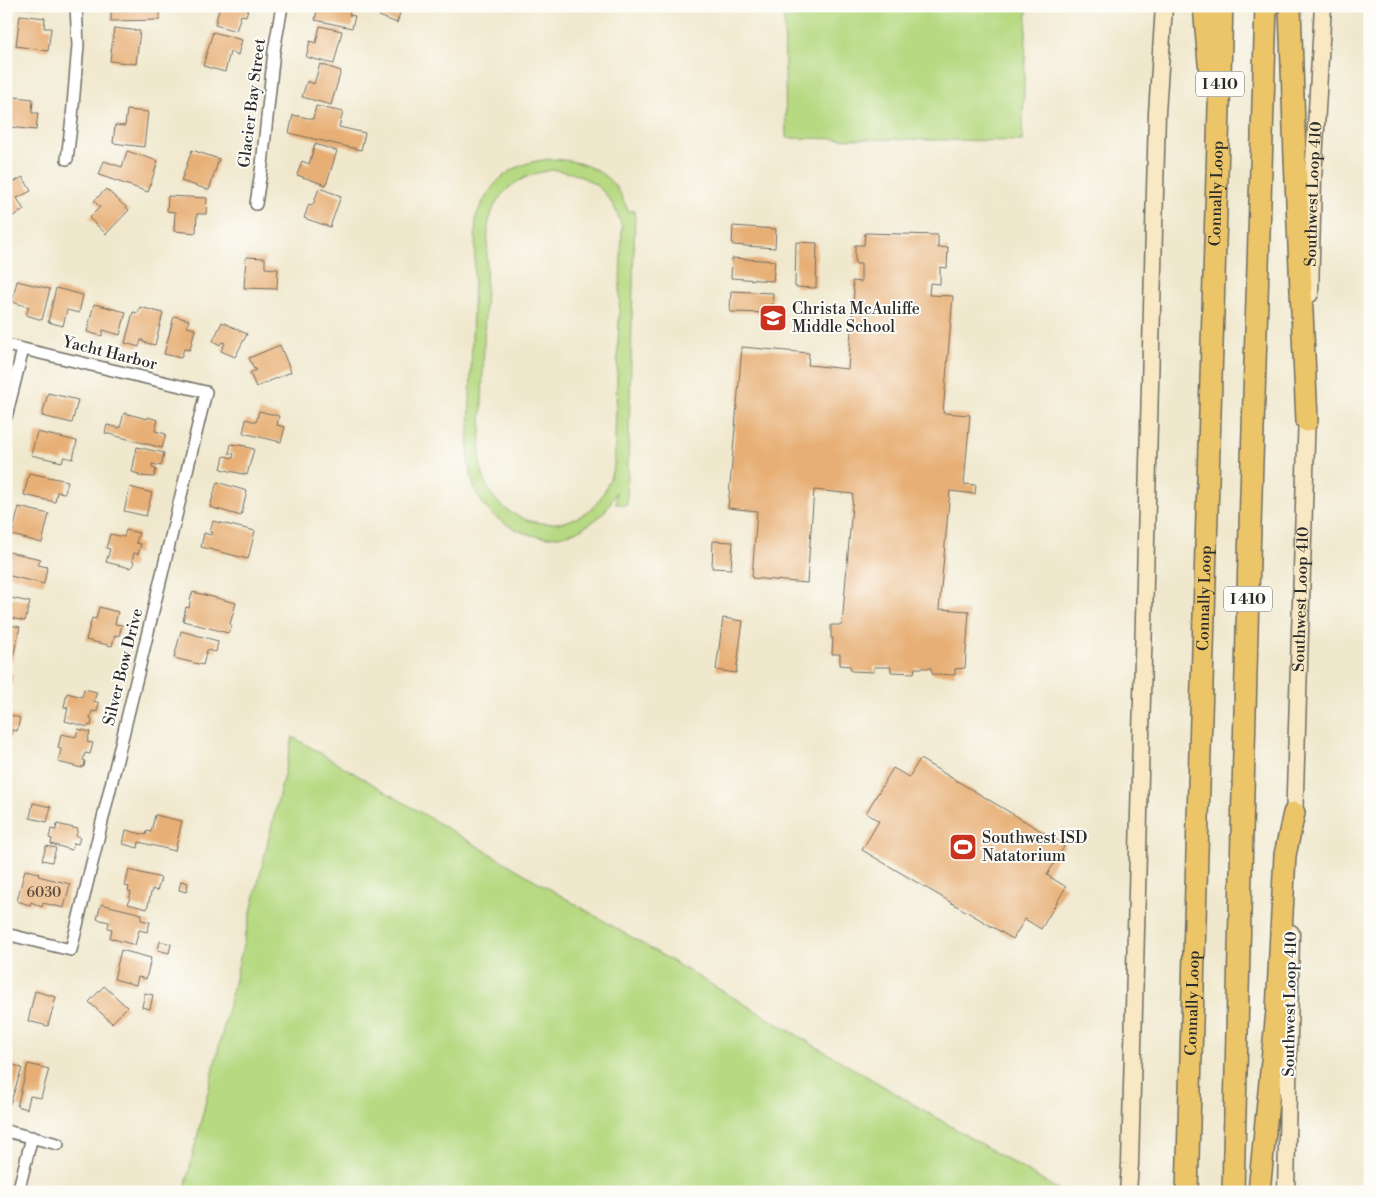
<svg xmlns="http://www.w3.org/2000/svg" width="1376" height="1198" font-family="'Libre Bodoni',serif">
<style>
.green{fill:#b6d981;stroke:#708256;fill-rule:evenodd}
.building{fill:#e7af75}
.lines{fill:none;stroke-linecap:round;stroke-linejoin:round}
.street-casing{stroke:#706d64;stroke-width:14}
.secondary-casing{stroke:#706d64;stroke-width:19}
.highway-casing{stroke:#706d64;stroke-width:24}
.street{stroke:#fff;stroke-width:11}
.secondary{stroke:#f8e8c3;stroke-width:16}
.highway{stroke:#edc569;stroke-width:21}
.labels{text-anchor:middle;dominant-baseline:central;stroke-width:4;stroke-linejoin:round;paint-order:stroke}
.number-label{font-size:14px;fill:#5a4c3e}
.shield{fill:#fdfcf7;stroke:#6a6a68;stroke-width:1}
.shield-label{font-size:15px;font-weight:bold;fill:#2b2b2b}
.street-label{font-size:16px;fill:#2b2b2b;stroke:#fdfcf7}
.poi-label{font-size:16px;fill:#2b2b2b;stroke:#fdfcf7;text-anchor:start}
</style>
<rect width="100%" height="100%" fill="#fdfcf7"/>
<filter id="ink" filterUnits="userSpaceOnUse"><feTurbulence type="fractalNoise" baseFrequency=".02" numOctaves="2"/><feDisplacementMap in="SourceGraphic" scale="10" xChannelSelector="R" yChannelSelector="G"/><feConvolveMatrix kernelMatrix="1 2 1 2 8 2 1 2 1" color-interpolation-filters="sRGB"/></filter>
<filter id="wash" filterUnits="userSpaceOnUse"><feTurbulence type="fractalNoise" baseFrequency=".0096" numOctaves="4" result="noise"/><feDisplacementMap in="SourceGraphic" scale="20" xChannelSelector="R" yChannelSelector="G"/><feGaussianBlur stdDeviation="1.12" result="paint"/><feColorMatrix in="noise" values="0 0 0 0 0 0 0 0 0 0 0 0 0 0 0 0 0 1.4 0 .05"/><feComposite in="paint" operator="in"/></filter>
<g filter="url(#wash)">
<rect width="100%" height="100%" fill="#f0e8cd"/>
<!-- green -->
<g class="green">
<path d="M 784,6 L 1027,9 L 1022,141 L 786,138 Z"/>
<path d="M 552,159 C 577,160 603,168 618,190 C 622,196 625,204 628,211 L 635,211 L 627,505 L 616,504 L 616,492 C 611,501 607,511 599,517 C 585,529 568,536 550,537 C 526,538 496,522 483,504 C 474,491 471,476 468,461 L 476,217 C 491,180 511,162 552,159 ZM 554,170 C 590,174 612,192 622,227 L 614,466 C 610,479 605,493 596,504 C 569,533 520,528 495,499 C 486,488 482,475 480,460 L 488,226 C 490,218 492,210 496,203 C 508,183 531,172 554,170 Z"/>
<path d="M 293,737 L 1062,1192 L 184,1192 Z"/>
</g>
<g id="blocks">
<!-- building -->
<g class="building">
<rect x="16" y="6" width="29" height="2"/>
<path d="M 111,6 L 160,6 L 160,20 L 111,21 Z"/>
<path d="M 220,6 L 249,6 L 246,16 L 241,15 L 236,31 L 215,25 Z"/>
<path d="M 318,6 L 351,6 L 349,15 L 355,16 L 352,28 L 315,20 Z"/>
<path d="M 382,6 L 402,6 L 397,23 L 379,16 Z"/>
<path d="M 20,15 L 45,18 L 44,28 L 51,28 L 48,51 L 16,46 Z"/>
<path d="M 320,26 L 342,31 L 334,64 L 306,57 L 310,41 L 316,43 Z"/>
<path d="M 114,28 L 140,31 L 136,64 L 110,61 Z"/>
<path d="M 213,32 L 242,40 L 238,55 L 230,52 L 225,72 L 203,66 Z"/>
<path d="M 320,64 L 341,71 L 331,105 L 302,97 L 307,81 L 314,84 Z"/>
<path d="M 6,96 L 33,99 L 32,113 L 38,113 L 36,130 L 8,127 L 10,115 L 6,115 Z"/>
<path d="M 316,106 L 343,112 L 339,127 L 365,133 L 361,150 L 289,133 L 293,115 L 313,119 Z"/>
<path d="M 127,110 L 148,112 L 144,147 L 113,143 L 115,125 L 125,126 Z"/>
<path d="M 315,144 L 337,151 L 326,185 L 297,175 L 302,161 L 309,164 Z"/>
<path d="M 192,150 L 219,159 L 209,190 L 181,181 Z"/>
<path d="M 127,151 L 158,161 L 148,192 L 99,175 L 104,161 L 122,167 Z"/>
<path d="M 23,177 L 31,191 L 17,198 L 24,210 L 6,220 L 6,186 Z"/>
<path d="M 319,188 L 341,196 L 330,227 L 304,218 L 309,204 L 313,205 Z"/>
<path d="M 106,189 L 129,210 L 106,234 L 89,218 L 100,207 L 94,201 Z"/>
<path d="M 168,196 L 207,198 L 206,214 L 197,214 L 196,233 L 174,231 L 175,212 L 167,211 Z"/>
<path d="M 733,226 L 776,229 L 775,248 L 732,245 Z"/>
<path d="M 865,233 L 938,235 L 938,248 L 948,247 L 947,268 L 940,267 L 940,284 L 930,283 L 929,295 L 953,296 L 943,413 L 970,415 L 964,484 L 976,485 L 975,494 L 950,491 L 939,609 L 969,611 L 965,668 L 955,669 L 955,675 L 932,674 L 931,668 L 915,668 L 914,673 L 891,672 L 891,667 L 874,667 L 874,672 L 851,671 L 850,666 L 840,665 L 840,654 L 832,654 L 833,638 L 831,638 L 831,625 L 842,625 L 853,494 L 814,490 L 807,583 L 752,578 L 757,511 L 728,508 L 742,347 L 809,353 L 808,365 L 848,369 L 854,292 L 852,281 L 861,282 L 861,264 L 855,264 L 855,245 L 864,245 Z"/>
<path d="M 796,242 L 817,243 L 816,288 L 795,287 Z"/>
<path d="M 246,257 L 265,258 L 265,268 L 278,269 L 277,289 L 244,288 Z"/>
<path d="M 732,258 L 775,261 L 773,281 L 731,278 Z"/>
<path d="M 17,281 L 50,289 L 42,320 L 26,315 L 29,307 L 12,302 Z"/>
<path d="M 56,288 L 83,295 L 79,313 L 67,310 L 63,326 L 48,322 Z"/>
<path d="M 731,291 L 773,293 L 772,313 L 730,312 Z"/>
<path d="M 94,304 L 126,312 L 120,335 L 103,330 L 102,336 L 87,332 Z"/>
<path d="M 140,307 L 163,313 L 155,345 L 143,342 L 143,340 L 141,340 L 139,347 L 125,343 L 133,312 L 138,313 Z"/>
<path d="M 174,316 L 189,320 L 187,327 L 195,329 L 190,350 L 184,349 L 181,358 L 164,354 Z"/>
<path d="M 222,322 L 247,334 L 235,357 L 221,351 L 225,343 L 222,342 L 220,345 L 213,341 Z"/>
<path d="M 280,345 L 291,372 L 256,387 L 250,373 L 256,370 L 255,368 L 254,369 L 249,358 Z"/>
<path d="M 48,393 L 78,400 L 72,423 L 42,416 Z"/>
<path d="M 259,411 L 279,416 L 277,425 L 285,427 L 281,442 L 243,433 L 246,419 L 256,422 Z"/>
<path d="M 124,413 L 147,419 L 148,417 L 158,420 L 155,431 L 166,434 L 162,448 L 105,433 L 107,425 L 120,428 Z"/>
<path d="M 37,432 L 77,441 L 73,459 L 64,457 L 62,462 L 31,455 Z"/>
<path d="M 231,444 L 246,446 L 246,447 L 254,449 L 247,475 L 221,469 L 224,456 L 233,458 L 234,454 L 229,453 Z"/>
<path d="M 137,447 L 164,453 L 161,466 L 152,464 L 152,468 L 156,469 L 154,477 L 138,476 L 139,474 L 132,472 Z"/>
<path d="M 29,473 L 68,481 L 65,493 L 57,492 L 55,502 L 24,495 Z"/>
<path d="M 217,482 L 247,491 L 241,516 L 210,507 Z"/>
<path d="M 130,487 L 152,493 L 146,516 L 124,511 Z"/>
<path d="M 19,507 L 49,514 L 42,543 L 12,535 Z"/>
<path d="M 213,521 L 255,531 L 248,559 L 201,547 L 204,533 L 211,535 L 212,532 L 210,532 Z"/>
<path d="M 126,530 L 139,533 L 136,543 L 141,544 L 138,554 L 134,553 L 132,561 L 134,562 L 132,567 L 130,567 L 130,568 L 106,562 L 110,549 L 106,548 L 110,534 L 124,537 Z"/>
<path d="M 713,541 L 733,542 L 731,569 L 712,568 Z"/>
<path d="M 9,552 L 41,559 L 38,565 L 47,567 L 44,584 L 6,575 L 6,566 Z"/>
<path d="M 193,592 L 236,603 L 230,624 L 232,626 L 228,633 L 183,621 L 186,607 L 189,608 L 191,596 Z"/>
<path d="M 6,597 L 30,602 L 25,621 L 6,617 Z"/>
<path d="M 99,607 L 118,612 L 115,624 L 122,625 L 119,636 L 115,635 L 112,646 L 86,640 L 92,618 L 96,619 Z"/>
<path d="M 723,618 L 743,621 L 736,673 L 716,670 Z"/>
<path d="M 6,624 L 20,627 L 12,661 L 6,660 Z"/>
<path d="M 181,631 L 218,641 L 216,652 L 207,650 L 203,665 L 174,658 Z"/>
<path d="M 6,673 L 13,675 L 7,699 L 6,699 Z"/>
<path d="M 84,689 L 97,692 L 94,701 L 99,703 L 97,712 L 92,711 L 90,719 L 92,720 L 91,726 L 89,725 L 88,727 L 65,721 L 68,708 L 64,707 L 67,693 L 82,697 Z"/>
<path d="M 6,714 L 20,718 L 17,731 L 12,730 L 10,739 L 6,738 Z"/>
<path d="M 78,729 L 90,732 L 87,742 L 93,743 L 90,754 L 85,753 L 83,760 L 85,761 L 84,767 L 82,766 L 82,768 L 58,762 L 61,749 L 58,748 L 61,734 L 76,737 Z"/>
<path d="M 920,759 L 1065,845 L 1047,875 L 1066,887 L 1041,929 L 1025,919 L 1013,939 L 862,850 L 879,821 L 866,813 L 893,768 L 909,777 Z"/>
<path d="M 33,803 L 51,807 L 47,822 L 30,818 Z"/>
<path d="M 155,815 L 182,821 L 175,851 L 139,842 L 138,848 L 123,844 L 126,830 L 146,835 L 147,831 L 151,832 Z"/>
<path d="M 57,824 L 78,829 L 76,836 L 80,837 L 78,844 L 74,843 L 72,850 L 51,844 L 52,839 L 49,838 L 51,829 L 56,830 Z"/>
<path d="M 46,846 L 56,848 L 52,862 L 42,860 Z"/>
<path d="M 25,870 L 39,873 L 38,876 L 70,884 L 64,908 L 43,903 L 42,907 L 31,902 L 30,905 L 17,901 Z"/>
<path d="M 129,870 L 161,878 L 157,891 L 152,889 L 147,909 L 128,904 L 131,892 L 128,891 L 129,887 L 125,886 Z"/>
<path d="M 181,881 L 188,883 L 186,892 L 179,890 Z"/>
<path d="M 101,904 L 142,914 L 141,920 L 150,922 L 147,932 L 139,930 L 135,945 L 110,938 L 112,929 L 108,928 L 109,922 L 97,919 Z"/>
<path d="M 160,941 L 171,944 L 169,953 L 158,950 Z"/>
<path d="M 121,950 L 151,958 L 146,979 L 138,977 L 136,985 L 114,979 Z"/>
<path d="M 104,986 L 127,1007 L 112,1023 L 89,1002 Z"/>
<path d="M 35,991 L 56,997 L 48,1026 L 28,1021 Z"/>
<path d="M 145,993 L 153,995 L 150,1009 L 142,1007 Z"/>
<path d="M 6,1062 L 22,1068 L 10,1104 L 6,1103 Z"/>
<path d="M 28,1064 L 49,1069 L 41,1098 L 30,1096 L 27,1109 L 17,1106 Z"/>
</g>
</g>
</g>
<g filter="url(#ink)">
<use href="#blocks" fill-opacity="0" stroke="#706d64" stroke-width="1"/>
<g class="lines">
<defs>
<g id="street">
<path d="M 67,159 L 72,118 L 78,45 L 76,6"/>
<path d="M 256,204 L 262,165 L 274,51 L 282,6"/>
<path d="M 6,345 L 206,392 L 71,950 L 6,934"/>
<path d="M 6,417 L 23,349"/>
<path d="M 6,1131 L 58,1144"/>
<path d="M 18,1192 L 32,1137"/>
</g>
<g id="secondary">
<path id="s1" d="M 1310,294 L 1313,179 L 1323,6"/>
<path id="s2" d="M 1294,823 L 1307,411"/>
<path d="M 1128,1192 L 1130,1164 L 1157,113 L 1164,6"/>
<path d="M 1286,1192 L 1291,933"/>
</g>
<g id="highway">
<path d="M 1204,6 L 1209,63"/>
<path d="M 1290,6 L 1295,158 L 1307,421"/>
<path id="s3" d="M 1187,1192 L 1222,6"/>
<path d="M 1233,1192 L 1248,592 L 1266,6"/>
<path d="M 1259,1192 L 1277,1011 L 1285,855 L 1294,813"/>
</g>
</defs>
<!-- street casing -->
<use href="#street" class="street-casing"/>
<!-- secondary casing -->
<use href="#secondary" class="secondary-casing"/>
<!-- highway casing -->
<use href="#highway" class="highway-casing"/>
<!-- street -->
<use href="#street" class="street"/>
<!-- secondary -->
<use href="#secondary" class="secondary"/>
<!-- highway -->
<use href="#highway" class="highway"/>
</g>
</g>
<!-- icons -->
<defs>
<symbol id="school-square" viewBox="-11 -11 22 22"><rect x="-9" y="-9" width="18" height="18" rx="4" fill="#c8321e" stroke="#fdfcf7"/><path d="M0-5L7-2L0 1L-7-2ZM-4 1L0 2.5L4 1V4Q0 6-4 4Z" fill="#fff"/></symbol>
<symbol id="stadium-square" viewBox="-11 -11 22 22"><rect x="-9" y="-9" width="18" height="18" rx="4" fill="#c8321e" stroke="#fdfcf7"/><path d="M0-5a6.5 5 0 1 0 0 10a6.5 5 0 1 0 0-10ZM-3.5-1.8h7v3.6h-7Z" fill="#fff"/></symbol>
</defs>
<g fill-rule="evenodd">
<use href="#school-square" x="757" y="302" width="32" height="32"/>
<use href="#stadium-square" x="947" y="831" width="32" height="32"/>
</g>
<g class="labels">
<!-- number labels -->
<g class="number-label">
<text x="44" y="893">6030</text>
</g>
<!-- shield labels -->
<g class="shield">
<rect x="1196" y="71.5" width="48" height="25" rx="4"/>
<rect x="1224" y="586.5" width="48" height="25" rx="4"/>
</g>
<g class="shield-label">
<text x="1220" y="84">I 410</text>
<text x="1248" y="599">I 410</text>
</g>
<!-- street labels -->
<g class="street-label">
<text transform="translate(252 103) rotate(-83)">Glacier Bay Street</text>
<text stroke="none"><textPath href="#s3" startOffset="999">Connally Loop</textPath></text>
<text stroke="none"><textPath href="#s1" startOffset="100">Southwest Loop 410</textPath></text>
<text transform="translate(110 353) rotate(14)">Yacht Harbor</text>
<text stroke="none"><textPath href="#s3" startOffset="594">Connally Loop</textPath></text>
<text stroke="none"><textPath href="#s2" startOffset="224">Southwest Loop 410</textPath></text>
<text transform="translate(123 667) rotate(-76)">Silver Bow Drive</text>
<text stroke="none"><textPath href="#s3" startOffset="189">Connally Loop</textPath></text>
<text transform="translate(1290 1004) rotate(-89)">Southwest Loop 410</text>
</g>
<!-- poi labels -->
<g class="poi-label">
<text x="792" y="309">Christa McAuliffe<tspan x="792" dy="18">Middle School</tspan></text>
<text x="982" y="838">Southwest ISD<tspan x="982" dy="18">Natatorium</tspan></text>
</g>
</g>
<!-- margin -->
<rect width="1376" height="1198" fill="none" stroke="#fdfcf7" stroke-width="25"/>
</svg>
